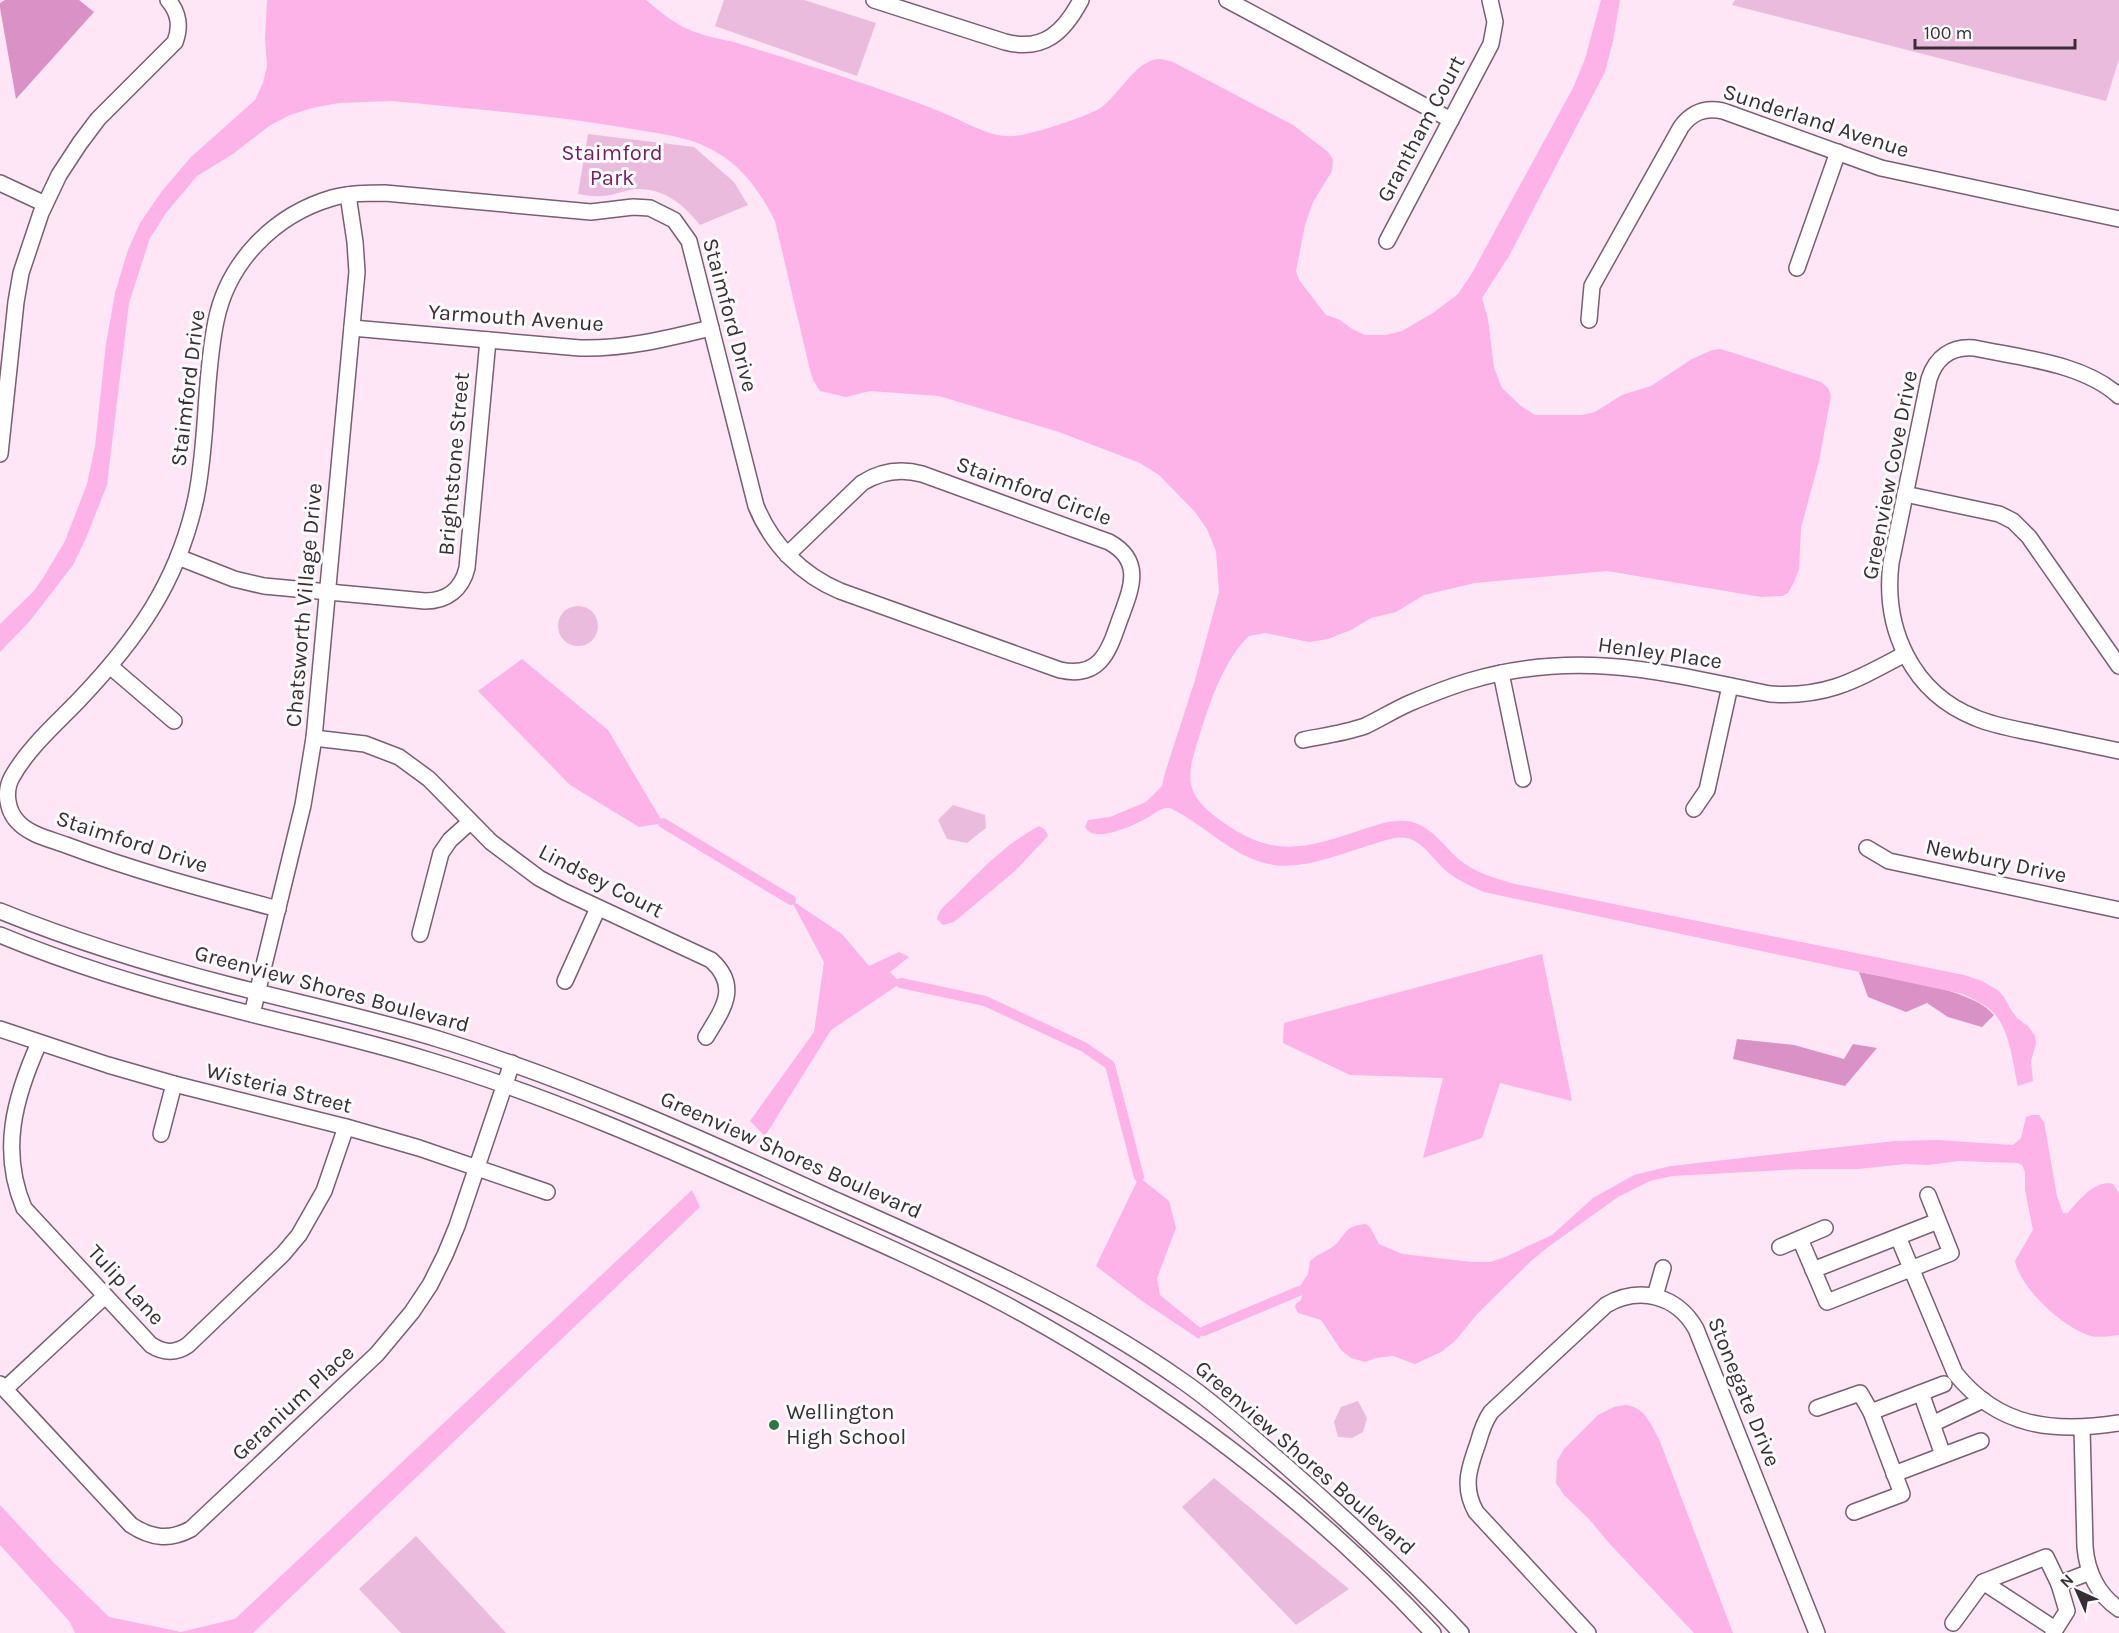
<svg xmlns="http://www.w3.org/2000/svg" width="2119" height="1633" font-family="Karla,sans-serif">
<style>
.green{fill:#ebbbdd}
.forest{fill:#d991c6}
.water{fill:#fdb2e8}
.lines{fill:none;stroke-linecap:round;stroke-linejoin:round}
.canal{stroke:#fdb2e8;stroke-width:10}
.minor-casing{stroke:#785f71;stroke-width:18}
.minor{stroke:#fff;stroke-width:15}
.poi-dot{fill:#2f7541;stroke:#fbfbfb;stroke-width:2}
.labels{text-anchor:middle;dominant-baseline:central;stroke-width:6;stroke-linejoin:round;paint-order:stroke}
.street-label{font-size:22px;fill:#392e36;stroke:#fbfbfb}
.park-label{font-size:22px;fill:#711e61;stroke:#fbfbfb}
.poi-label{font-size:22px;fill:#392e36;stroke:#fbfbfb;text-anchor:start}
</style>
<rect width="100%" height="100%" fill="#fee6f6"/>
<!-- green -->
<g class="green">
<path d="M 724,0 L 804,0 L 876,23 L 857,76 L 715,26 Z"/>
<path d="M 1735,0 L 2119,0 L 2119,59 L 2106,101 L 1732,5 Z"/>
<path d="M 588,134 L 694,147 L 734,182 L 748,205 L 700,225 C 684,205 665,189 638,189 C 626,189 614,196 601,196 C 594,197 586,195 578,194 Z"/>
<circle cx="578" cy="626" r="20"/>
<path d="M 953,805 L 985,815 L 986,828 L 967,843 L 947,839 L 938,820 Z"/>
<path d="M 1358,1401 L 1367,1418 L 1363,1432 L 1352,1438 L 1338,1437 L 1334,1422 L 1341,1407 Z"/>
<path d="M 1214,1478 L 1349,1589 L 1296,1625 L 1182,1507 Z"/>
<path d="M 416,1536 L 506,1633 L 401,1633 L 359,1589 Z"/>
</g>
<!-- forest -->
<g class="forest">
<path d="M 5,0 L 79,0 L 94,12 L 16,99 L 0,8 L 0,3 Z"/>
<path d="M 1859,972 C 1894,979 1972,988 1994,1015 L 1982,1027 L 1948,1017 L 1927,1003 L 1906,1012 L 1868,997 Z"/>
<path d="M 1737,1039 L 1794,1045 L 1844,1059 L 1853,1044 L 1877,1048 L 1845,1086 L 1733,1059 Z"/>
</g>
<!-- water -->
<g class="water">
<path d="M 267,0 L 646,0 C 678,28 693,34 734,42 C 803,64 873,85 941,112 C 965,121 988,138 1014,136 C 1030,135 1082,118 1097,110 C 1118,99 1134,60 1159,59 C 1163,59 1169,61 1173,62 L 1293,125 L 1328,152 L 1333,160 L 1332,171 L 1313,202 L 1305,225 L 1296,271 L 1299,280 L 1326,315 L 1340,320 L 1352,329 L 1365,335 L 1386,335 L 1402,331 L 1433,313 L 1458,294 L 1472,273 L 1573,88 L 1585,59 L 1601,0 L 1620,0 L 1613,41 L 1605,72 L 1509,256 L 1482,298 L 1488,319 L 1494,368 L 1502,388 L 1521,406 L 1535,415 L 1582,415 L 1595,412 L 1622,395 L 1651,386 L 1692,359 L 1712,350 L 1720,349 L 1737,354 L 1821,382 L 1828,388 L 1831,396 L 1819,461 L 1801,528 L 1799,569 L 1794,582 L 1788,593 L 1782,596 L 1761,597 L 1607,571 L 1475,583 L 1424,595 L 1396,612 L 1371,618 L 1351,630 L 1328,639 L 1309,642 L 1265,633 L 1249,636 C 1220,663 1205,717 1194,754 C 1186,781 1190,796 1212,814 C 1269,859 1299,851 1364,829 C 1380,824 1395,818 1412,822 C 1435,828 1447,852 1465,864 C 1481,875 1498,879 1515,884 L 1964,975 L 1982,981 L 1999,991 L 2004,997 L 2011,1010 L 2018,1019 L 2028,1026 L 2035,1036 L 2036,1044 L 2031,1061 L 2033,1081 L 2018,1086 C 2012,1061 2010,1024 1988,1008 C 1980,1002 1971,998 1963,994 L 1484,892 C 1470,886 1457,880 1445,870 C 1434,860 1425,845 1411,839 C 1398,834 1380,842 1367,846 C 1338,855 1299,871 1269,864 C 1231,856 1204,824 1170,808 C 1159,807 1154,815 1145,819 C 1132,826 1094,844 1085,827 L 1088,820 L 1110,817 L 1146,802 L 1162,786 L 1165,773 L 1195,680 L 1219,592 L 1216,551 L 1207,529 L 1195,512 L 1159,475 L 1140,463 L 1059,432 L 939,396 L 870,391 L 846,397 L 820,391 L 813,380 L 809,366 L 775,221 C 761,193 743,167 716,152 C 692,137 661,134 633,129 C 553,115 472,109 392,101 L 339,103 L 312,108 L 290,115 L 269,126 L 233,154 L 197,176 L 166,213 L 150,238 L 129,303 L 107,485 L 86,538 L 73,565 L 29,622 L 0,652 L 0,624 L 33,592 L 43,578 L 65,541 L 87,484 L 95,446 L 106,344 L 115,293 L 128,250 L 140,223 L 162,191 L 191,157 L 255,100 L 263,83 L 267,66 L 265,38 Z"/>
<path d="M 522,659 L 608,730 L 663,823 L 639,827 L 570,785 L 478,691 Z"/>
<path d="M 1039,826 L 1045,830 L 1048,836 L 1015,871 L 954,922 L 943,925 L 937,919 C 939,908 949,902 957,894 C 983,868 1006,844 1039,826 Z"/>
<path d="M 791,900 L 842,934 L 869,966 L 899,952 L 909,957 L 890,972 L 901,983 L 831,1030 L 765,1136 L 750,1121 L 814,1032 L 824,962 Z"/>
<path d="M 1542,954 L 1572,1101 L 1500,1083 L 1482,1138 L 1423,1158 L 1443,1078 L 1350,1075 L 1283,1043 L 1284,1023 Z"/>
<path d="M 2032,1115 L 2039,1115 L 2044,1122 L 2057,1196 L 2063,1213 L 2068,1213 C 2078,1201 2096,1179 2113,1184 L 2119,1193 L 2119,1335 C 2110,1336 2099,1338 2091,1336 C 2062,1327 2021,1289 2015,1261 L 2033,1230 L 2025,1190 L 2025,1172 L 2022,1165 L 2017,1163 L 1959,1161 L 1928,1165 L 1905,1164 L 1858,1169 L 1801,1169 L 1672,1176 L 1650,1181 L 1618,1197 L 1548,1247 L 1531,1261 L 1478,1313 L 1455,1341 L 1441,1352 L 1415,1364 L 1393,1356 L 1376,1358 L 1365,1362 L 1351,1358 L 1341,1350 L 1321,1320 L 1298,1313 L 1295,1307 L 1296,1304 L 1301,1300 L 1302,1296 L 1298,1289 L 1308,1274 L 1310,1261 C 1316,1255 1323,1253 1331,1248 C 1347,1237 1341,1226 1366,1224 L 1370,1227 L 1379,1244 L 1402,1254 L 1472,1262 L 1490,1262 L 1505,1257 L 1552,1235 L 1593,1198 L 1634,1175 L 1671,1166 L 1895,1141 L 1937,1140 L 2013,1145 L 2021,1138 L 2026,1117 Z"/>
<path d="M 1139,1177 L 1169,1201 L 1176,1228 L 1157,1278 L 1160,1295 L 1204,1331 L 1199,1339 L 1142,1301 L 1096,1266 Z"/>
<path d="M 692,1190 L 700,1207 L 253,1633 L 75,1633 L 70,1622 L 0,1545 L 0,1505 L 54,1563 L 109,1617 L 181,1632 L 235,1619 Z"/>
<path d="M 1626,1405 C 1646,1408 1650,1424 1659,1439 L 1733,1633 L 1694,1633 L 1608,1542 L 1590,1520 L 1564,1495 L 1556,1483 L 1557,1461 L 1564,1449 L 1598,1415 L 1614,1407 Z"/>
</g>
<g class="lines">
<!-- canal -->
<g class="canal">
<path d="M 663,823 L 791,900"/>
<path d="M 901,983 L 985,1001 L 1084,1047 L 1110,1065 L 1139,1177"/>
<path d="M 1204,1331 L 1299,1291"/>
</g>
<defs>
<g id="minor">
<path d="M 874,0 L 1005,42 C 1044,52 1064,32 1081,0"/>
<path d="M 1227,0 L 1451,120"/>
<path d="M 0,183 L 45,204"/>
<path d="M 1387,241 L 1491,44 L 1495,22 L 1490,0"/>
<path d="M 1797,268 L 1838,152"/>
<path d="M 1589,320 L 1592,286 L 1681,127 C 1692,112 1705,107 1723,111 L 1881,168 L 2119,219"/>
<path d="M 352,328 L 580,348 C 626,349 666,339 711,328"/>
<path d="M 2119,396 C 2083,363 2021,358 1974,348 C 1952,346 1936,357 1929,379 L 1891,563 C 1883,629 1912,693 1976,718 C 1995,726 2015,729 2034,733 C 2062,739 2091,745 2119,751"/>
<path d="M 0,454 L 16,302 L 21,273 L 41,213 L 59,175 L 80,143 L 98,119 L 175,42 C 181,26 179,13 168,0"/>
<path d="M 1905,494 L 1999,514 L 2013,521 L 2029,537 L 2119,666"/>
<path d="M 178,557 L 234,579 L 264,586 L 425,601 C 447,601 462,589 467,568 L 488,340"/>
<path d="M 111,667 L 174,721"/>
<path d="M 1501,673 L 1523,779"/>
<path d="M 314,738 L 365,744 L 399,757 L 429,779 L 491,842 L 539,878 L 565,892 L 711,960 C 741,987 722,1010 706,1037"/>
<path d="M 1303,740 C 1323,736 1345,733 1365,726 C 1380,719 1394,710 1410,703 C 1429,695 1449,687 1469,681 C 1577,649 1663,672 1770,694 C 1827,698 1856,680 1905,654"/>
<path d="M 1694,809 L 1707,790 L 1730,686"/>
<path d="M 1867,848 L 1889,861 L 2119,910"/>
<path d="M 278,909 C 207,890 135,871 66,845 C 50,839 30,835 18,822 C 7,811 4,791 12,777 C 28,748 56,724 79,700 C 137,639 178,582 196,498 C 208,440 204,379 216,321 C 228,262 274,215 332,198 C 349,193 367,193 385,193 L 591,212 L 633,207 L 650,208 L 674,220 L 689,241 L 756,506 C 772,545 802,575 840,591 L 1060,670 C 1101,679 1109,650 1120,619 C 1131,589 1144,561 1109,542 L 922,474 C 900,468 881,471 862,483 L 787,555"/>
<path d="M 0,911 C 74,941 152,965 229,985 C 299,1003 370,1018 438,1039 C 574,1081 702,1139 831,1198 C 953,1252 1075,1305 1184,1382 C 1220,1407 1253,1438 1287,1467 C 1347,1520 1406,1574 1461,1633"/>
<path d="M 420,934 L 441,853 L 450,840 L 470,822"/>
<path d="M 0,935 C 72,965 148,988 224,1007 C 292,1025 361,1039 428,1060 C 548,1096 661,1146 775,1197 C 852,1231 929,1264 1003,1303 C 1162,1388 1310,1500 1433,1633"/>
<path d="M 565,981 L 598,908"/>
<path d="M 252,1014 L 303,805 L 314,738 L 357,272 L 355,242 L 348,195"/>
<path d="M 0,1029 L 108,1065 L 174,1084 L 346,1127 L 419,1148 L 547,1192"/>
<path d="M 39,1043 C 14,1099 0,1151 24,1208 L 151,1345 C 164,1353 175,1354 188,1345 L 283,1254 L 299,1235 L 324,1191 L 346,1127"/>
<path d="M 161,1134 L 174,1084"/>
<path d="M 1898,1237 L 1955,1373 C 1999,1428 2054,1433 2119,1423"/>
<path d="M 1800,1239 L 1827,1302 L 1951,1253 L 1928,1195"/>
<path d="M 1780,1247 L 1825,1228"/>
<path d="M 1813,1270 L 1938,1221"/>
<path d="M 1655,1296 L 1663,1268"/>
<path d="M 0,1384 L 131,1525 C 151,1538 169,1541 191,1529 L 377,1354 L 412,1312 L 430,1285 L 445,1255 L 457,1226 L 512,1063"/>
<path d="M 5,1389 L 105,1296"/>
<path d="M 1921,1393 L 1943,1455"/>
<path d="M 1817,1408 L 1860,1393 L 1871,1412 L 1902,1494 L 1854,1512"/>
<path d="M 1871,1412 L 1944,1384"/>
<path d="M 1932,1424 L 1983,1400"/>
<path d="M 2082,1428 L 2085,1547 C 2087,1572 2098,1595 2119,1609"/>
<path d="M 1894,1474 L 1981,1441"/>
<path d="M 1983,1582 L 2055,1629"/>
<path d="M 1953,1623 L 1983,1582 L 2046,1557 L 2059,1584 L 2090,1572"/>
<path d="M 1588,1633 L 1476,1512 C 1462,1487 1469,1468 1478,1443 C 1481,1432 1484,1422 1491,1412 L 1606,1305 C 1639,1286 1677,1295 1696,1329 L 1817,1633"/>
<path d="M 2053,1633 L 2067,1611 L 2059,1584"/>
</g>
</defs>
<!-- minor casing -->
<use href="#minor" class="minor-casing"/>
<!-- minor -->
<use href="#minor" class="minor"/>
</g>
<!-- markers -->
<circle class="poi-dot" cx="774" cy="1425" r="6"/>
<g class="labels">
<!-- street labels -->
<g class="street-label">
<text transform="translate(1816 121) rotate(18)">Sunderland Avenue</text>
<text transform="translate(1421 129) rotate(-62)">Grantham Court</text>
<text transform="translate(730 315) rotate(75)">Staimford Drive</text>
<text transform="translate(516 318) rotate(4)">Yarmouth Avenue</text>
<text transform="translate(188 388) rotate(-83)">Staimford Drive</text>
<text transform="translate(454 464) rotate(-85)">Brightstone Street</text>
<text transform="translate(1890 475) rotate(-79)">Greenview Cove Drive</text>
<text transform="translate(1034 491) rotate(20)">Staimford Circle</text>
<text transform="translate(304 605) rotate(-85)">Chatsworth Village Drive</text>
<text transform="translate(1660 653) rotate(8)">Henley Place</text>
<text transform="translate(132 842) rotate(18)">Staimford Drive</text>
<text transform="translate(1996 861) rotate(12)">Newbury Drive</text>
<text transform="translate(601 881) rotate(27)">Lindsey Court</text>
<text transform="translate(332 989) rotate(15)">Greenview Shores Boulevard</text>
<text transform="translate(279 1088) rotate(14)">Wisteria Street</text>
<text transform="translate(791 1155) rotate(24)">Greenview Shores Boulevard</text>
<text transform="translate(126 1285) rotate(47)">Tulip Lane</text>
<text transform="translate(1744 1392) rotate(68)">Stonegate Drive</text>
<text transform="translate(293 1403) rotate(-43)">Geranium Place</text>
<text transform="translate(1305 1458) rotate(41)">Greenview Shores Boulevard</text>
</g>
<!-- park labels -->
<g class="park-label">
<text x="612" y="153">Staimford<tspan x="612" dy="25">Park</tspan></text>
</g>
<!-- poi labels -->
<g class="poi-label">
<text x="786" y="1412">Wellington<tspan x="786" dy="25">High School</tspan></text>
</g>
</g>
<!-- north arrow -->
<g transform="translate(2077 1591) rotate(315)" stroke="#fbfbfb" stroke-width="4.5" paint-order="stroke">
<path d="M0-4.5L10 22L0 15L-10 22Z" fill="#392e36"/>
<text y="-9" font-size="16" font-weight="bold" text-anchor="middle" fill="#392e36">N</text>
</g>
<!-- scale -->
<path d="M1915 39v9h160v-9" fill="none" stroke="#392e36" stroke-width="3"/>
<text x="1924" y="39" font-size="18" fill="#392e36" stroke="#fbfbfb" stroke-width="4.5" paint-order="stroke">100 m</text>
</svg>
